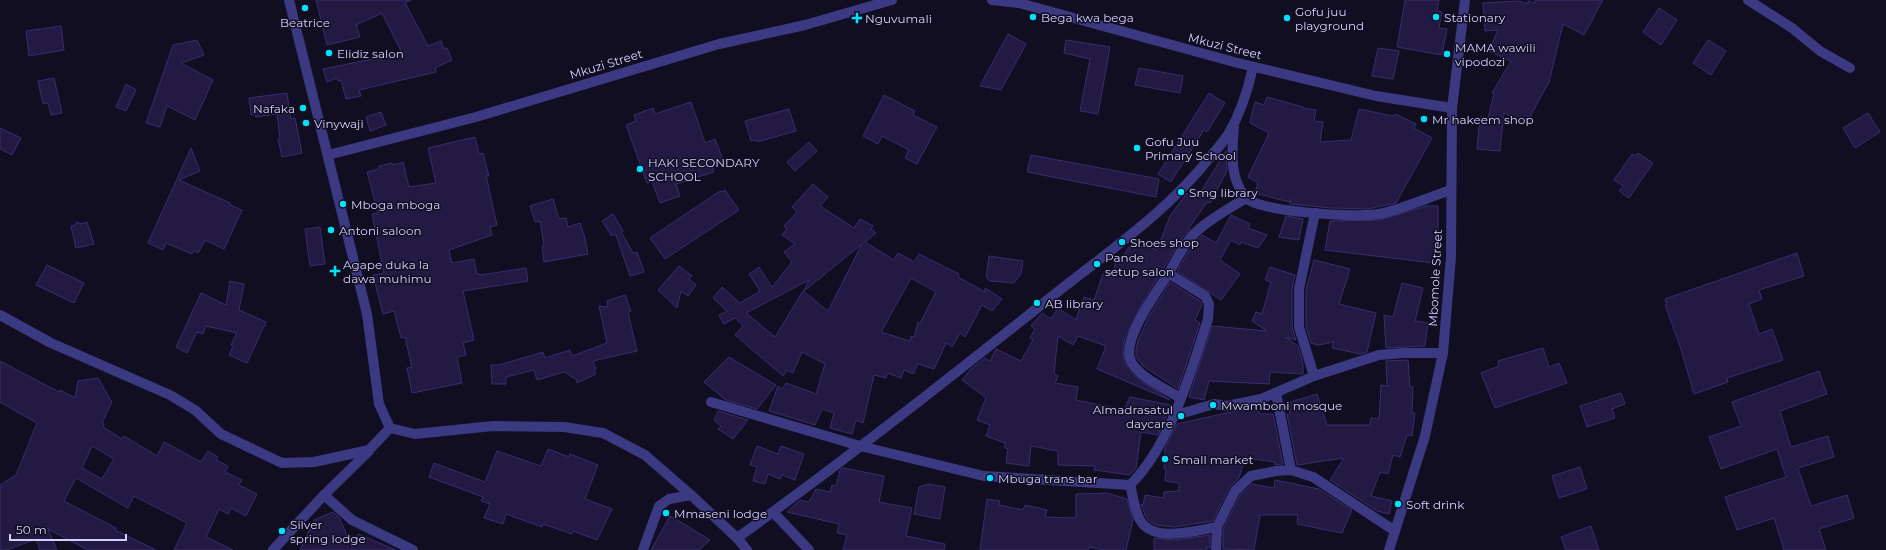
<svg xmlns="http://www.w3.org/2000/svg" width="1886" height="550" font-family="Montserrat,sans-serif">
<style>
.building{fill:#221a43;stroke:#392c6f;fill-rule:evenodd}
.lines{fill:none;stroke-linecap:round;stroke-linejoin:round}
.minor{stroke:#3b3981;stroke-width:10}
.poi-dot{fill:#00e1fa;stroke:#110e22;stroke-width:1.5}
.labels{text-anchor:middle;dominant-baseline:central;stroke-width:3;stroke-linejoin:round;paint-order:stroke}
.poi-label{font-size:12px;fill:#d4cfff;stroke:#110e22;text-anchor:start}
.street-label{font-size:12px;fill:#d4cfff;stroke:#110e22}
</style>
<rect width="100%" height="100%" fill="#110e22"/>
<!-- building -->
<g class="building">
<path d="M 316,0 L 411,0 L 405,3 L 428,46 L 441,41 L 444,49 L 447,48 L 452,60 L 435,68 L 436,72 L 359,90 L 361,96 L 346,99 L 341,80 L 338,81 L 337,78 L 327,82 L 323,69 L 402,53 L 382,13 L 356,25 L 360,37 L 327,45 Z"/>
<path d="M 1405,0 L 1439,0 L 1437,11 L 1442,12 L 1439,28 L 1447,29 L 1442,55 L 1397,47 Z"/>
<path d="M 1535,0 L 1603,0 L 1584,35 L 1563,24 L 1549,82 L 1526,124 L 1504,113 L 1500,151 L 1477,149 L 1480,117 L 1488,118 L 1494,94 L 1492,93 L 1511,61 L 1489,51 L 1498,30 L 1485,31 L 1483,3 L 1519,1 L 1528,4 L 1528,1 L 1535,3 Z"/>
<path d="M 1659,8 L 1677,20 L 1661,45 L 1643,32 Z"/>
<path d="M 61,26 L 64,50 L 29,56 L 26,31 Z"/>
<path d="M 1008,34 L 1026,44 L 1001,90 L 980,86 Z"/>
<path d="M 197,40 L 204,55 L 181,63 L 213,80 L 195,120 L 167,106 L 160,127 L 146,123 L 173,45 Z"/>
<path d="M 1066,40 L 1110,47 L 1098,114 L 1080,111 L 1090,59 L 1064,53 Z"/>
<path d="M 1708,40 L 1726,51 L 1711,75 L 1693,63 Z"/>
<path d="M 1378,48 L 1399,51 L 1393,79 L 1372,76 Z"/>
<path d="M 1139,68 L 1183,76 L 1180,93 L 1135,85 Z"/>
<path d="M 54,78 L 62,113 L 51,115 L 48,103 L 43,104 L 38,81 Z"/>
<path d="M 126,84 L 136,90 L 126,111 L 116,107 Z"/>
<path d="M 287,93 L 291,119 L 295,118 L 302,153 L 282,157 L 278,139 L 280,139 L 277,114 L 256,117 L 255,114 L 251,115 L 249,98 Z"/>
<path d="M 1209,93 L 1225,103 L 1207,132 L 1204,130 L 1197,141 L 1171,182 L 1158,174 Z"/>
<path d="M 884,95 L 915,111 L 913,115 L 937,127 L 917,164 L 905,158 L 909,150 L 882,136 L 878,144 L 863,136 Z"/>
<path d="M 1267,97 L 1303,107 L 1303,108 L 1316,110 L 1314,121 L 1323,122 L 1320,142 L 1351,140 L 1359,109 L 1393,116 L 1395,114 L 1416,124 L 1414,128 L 1432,138 L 1396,203 L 1368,209 L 1331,208 L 1290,204 L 1291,199 L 1289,202 L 1255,193 L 1258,183 L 1248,177 L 1269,133 L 1250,123 L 1251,117 L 1255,102 L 1264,105 Z"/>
<path d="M 691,102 L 705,143 L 715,139 L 724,162 L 712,166 L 714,172 L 676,184 L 680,196 L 660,203 L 652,181 L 647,183 L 626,125 L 636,121 L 634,115 L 653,108 L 655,114 Z"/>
<path d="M 789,109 L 796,131 L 757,142 L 756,140 L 751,141 L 745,121 Z"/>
<path d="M 381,112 L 386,125 L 370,131 L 366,117 Z"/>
<path d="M 1868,113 L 1880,132 L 1855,148 L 1843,128 Z"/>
<path d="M 0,128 L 21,138 L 12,155 L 0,149 Z"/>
<path d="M 475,137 L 479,154 L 483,153 L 489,176 L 486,176 L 497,225 L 490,227 L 492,235 L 449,250 L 452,263 L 474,259 L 477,274 L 480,274 L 480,275 L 526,268 L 528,281 L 463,291 L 474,340 L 463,343 L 466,355 L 457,357 L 462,383 L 412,393 L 407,368 L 412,367 L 405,337 L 401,338 L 394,311 L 383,314 L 373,275 L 384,273 L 372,214 L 378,213 L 367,172 L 379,169 L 379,166 L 392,163 L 393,165 L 403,162 L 409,187 L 436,183 L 428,148 Z"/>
<path d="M 809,142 L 817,151 L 795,171 L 787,162 Z"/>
<path d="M 191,148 L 200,171 L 179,180 L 230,203 L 230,205 L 242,210 L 224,249 L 205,240 L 198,253 L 194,251 L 192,254 L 166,243 L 163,250 L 148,243 Z"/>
<path d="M 1226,151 L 1227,171 L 1210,203 L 1207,202 L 1189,228 L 1190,229 L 1182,238 L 1144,300 L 1125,338 L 1123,349 L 1124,360 L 1128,369 L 1141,381 L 1170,400 L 1097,369 L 1106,346 L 1078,336 L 1073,345 L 1058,336 L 1054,374 L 1058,376 L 1055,383 L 1078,387 L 1076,400 L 1124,410 L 1130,397 L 1171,405 L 1158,435 L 1141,432 L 1136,468 L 1130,475 L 1094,470 L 1095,466 L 1058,465 L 1058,451 L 1031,446 L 1029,466 L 1006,463 L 1008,449 L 1005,448 L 1005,443 L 986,436 L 990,425 L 977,420 L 986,398 L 962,380 L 971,369 L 985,358 L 990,361 L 996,349 L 1021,361 L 1033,340 L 1030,338 L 1035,329 L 1031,326 L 1042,313 L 1051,319 L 1058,308 L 1076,320 L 1084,297 L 1094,300 L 1103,274 L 1112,277 L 1117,257 L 1122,258 L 1132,242 L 1145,248 L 1147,246 L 1157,250 L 1170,216 L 1187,193 L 1189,195 L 1194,188 L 1200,193 Z"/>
<path d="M 1638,153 L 1653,163 L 1629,198 L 1619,191 L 1623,186 L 1614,180 L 1632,154 L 1635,156 Z"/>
<path d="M 1031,155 L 1159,179 L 1156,197 L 1027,172 Z"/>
<path d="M 813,184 L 828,197 L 820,206 L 854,228 L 860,219 L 873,226 L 871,229 L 876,233 L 865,242 L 894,260 L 898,253 L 914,262 L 919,254 L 959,274 L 958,277 L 985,292 L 985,288 L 1002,299 L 992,311 L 982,305 L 965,337 L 960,333 L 952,347 L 946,343 L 934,369 L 918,364 L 913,374 L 904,370 L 901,378 L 887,373 L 886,378 L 874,375 L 863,423 L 856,420 L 852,434 L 830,428 L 834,413 L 822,409 L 815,425 L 769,411 L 778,386 L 782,389 L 786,383 L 816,394 L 825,364 L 802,352 L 793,373 L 787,370 L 783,376 L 735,335 L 743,326 L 735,318 L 724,324 L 719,315 L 727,311 L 713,298 L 722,287 L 740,303 L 760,291 L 749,274 L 759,267 L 772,287 L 792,262 L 784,252 L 795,244 L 782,235 L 787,229 L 784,226 L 797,212 L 792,207 ZM 862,244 L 828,311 L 803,291 L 775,337 L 746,313 L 809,280 L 804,291 ZM 911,278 L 936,292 L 920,323 L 918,322 L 914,337 L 911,336 L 910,341 L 881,332 Z"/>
<path d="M 725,190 L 739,210 L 665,259 L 650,238 L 720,191 L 721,192 Z"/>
<path d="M 553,199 L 559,219 L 566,218 L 568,227 L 580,223 L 585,238 L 588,254 L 544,262 L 542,246 L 544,245 L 540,221 L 535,222 L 530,206 Z"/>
<path d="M 1426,206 L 1438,206 L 1438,230 L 1433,263 L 1325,250 L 1330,221 L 1380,220 Z"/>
<path d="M 613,214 L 623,231 L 621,232 L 633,253 L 637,252 L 644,272 L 630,276 L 616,235 L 611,235 L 602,221 Z"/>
<path d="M 1231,215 L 1250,224 L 1248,228 L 1267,235 L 1258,248 L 1241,242 L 1240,245 L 1231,240 L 1220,260 L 1240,274 L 1221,300 L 1177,271 L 1192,246 L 1202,235 L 1216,243 Z"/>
<path d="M 1286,216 L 1303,219 L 1299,240 L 1279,237 Z"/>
<path d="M 77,222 L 81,224 L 87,222 L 94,244 L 76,248 L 71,226 L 75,225 Z"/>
<path d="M 320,227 L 325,264 L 310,266 L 305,229 Z"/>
<path d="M 1797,253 L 1804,276 L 1759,290 L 1762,299 L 1749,304 L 1759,334 L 1772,329 L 1783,360 L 1727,378 L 1728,382 L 1694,394 L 1680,346 L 1665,305 L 1667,305 L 1665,299 Z"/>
<path d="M 989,256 L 1023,261 L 1021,274 L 1014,283 L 990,281 L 986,277 Z"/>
<path d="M 1314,260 L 1350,269 L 1339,304 L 1376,313 L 1367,352 L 1361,354 L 1332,348 L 1334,342 L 1318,345 L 1311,343 L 1306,326 L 1306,290 Z"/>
<path d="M 47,265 L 84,283 L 74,303 L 36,285 Z"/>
<path d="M 679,266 L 692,276 L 689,279 L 696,285 L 688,296 L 681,291 L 677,308 L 658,290 Z"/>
<path d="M 1270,267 L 1295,275 L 1292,289 L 1292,327 L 1296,340 L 1285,337 L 1298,346 L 1303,363 L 1303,374 L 1270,372 L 1269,384 L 1209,381 L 1204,400 L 1189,397 L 1212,326 L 1267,331 L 1252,321 L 1256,312 L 1262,314 L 1271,282 L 1265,280 Z"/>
<path d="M 230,281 L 244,284 L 239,310 L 266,322 L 247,363 L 229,355 L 233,346 L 231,345 L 237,333 L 206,326 L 203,334 L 197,332 L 187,353 L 176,347 L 201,293 L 226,305 Z"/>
<path d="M 1170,282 L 1200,301 L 1202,305 L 1195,320 L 1200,323 L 1178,389 L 1143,366 L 1136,357 L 1136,350 L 1138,341 L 1148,318 Z"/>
<path d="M 1402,283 L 1423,288 L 1415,321 L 1428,323 L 1425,346 L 1386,348 L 1384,315 L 1393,317 Z"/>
<path d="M 625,295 L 631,311 L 628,312 L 637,351 L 593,361 L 596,369 L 594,370 L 596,374 L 577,383 L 576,379 L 564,372 L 537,380 L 534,370 L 506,377 L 506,384 L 492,384 L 491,365 L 499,365 L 543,352 L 545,358 L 570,350 L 572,356 L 607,343 L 599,306 L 608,307 L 607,301 Z"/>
<path d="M 1543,348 L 1549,367 L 1559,363 L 1567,383 L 1495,408 L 1481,373 L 1499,366 L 1498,361 Z"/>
<path d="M 729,357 L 776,385 L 757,409 L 726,400 L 704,382 Z"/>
<path d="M 1408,360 L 1410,387 L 1413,387 L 1412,413 L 1415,413 L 1412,436 L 1407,435 L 1400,457 L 1393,455 L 1388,474 L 1380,472 L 1371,496 L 1392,501 L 1389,514 L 1377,511 L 1330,480 L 1344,458 L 1297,465 L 1287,414 L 1290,414 L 1287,403 L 1317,394 L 1327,425 L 1370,425 L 1371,418 L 1379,419 L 1381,385 L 1387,386 L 1386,361 Z"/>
<path d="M 0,361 L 59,392 L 60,390 L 75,398 L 78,381 L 98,378 L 112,402 L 102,423 L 104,424 L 103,427 L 122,439 L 124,436 L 157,456 L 164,442 L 201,462 L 208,451 L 218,457 L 216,460 L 228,466 L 225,472 L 242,480 L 239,485 L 257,494 L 246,516 L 231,508 L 228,514 L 219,509 L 206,537 L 233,550 L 174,550 L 187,523 L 134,496 L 128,508 L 76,478 L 64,501 L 116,528 L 115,530 L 156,550 L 88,550 L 48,529 L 57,550 L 40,550 L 36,539 L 7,550 L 0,550 L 0,485 L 16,475 L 37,423 L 0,402 ZM 92,446 L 114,459 L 102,479 L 82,468 Z"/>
<path d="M 1819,371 L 1827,394 L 1780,411 L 1791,447 L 1828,436 L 1834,457 L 1798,468 L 1811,506 L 1847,495 L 1854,518 L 1819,529 L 1826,550 L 1784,550 L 1774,518 L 1737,530 L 1725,497 L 1786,477 L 1777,449 L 1721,469 L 1709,437 L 1741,426 L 1732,402 Z"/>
<path d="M 1621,393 L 1625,404 L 1612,409 L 1615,418 L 1587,427 L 1580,406 Z"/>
<path d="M 1240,410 L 1258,411 L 1261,414 L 1273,414 L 1283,464 L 1275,465 L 1275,462 L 1245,458 L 1239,478 L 1229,488 L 1213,521 L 1174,527 L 1156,525 L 1149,521 L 1145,515 L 1141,504 L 1143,505 L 1145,495 L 1164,498 L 1164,492 L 1179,491 L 1179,483 L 1165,481 L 1166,469 L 1164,469 L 1165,448 L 1177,424 Z"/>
<path d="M 718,411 L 748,420 L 733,439 L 718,429 L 721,426 L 714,420 Z"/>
<path d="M 757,446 L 778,454 L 781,446 L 804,454 L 795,480 L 782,475 L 780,479 L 768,474 L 765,484 L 753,481 L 757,467 L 750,465 Z"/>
<path d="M 548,449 L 569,457 L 570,454 L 598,465 L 585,499 L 612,509 L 597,540 L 573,531 L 572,534 L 543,524 L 542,527 L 506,514 L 503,524 L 484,518 L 490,504 L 481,501 L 483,497 L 429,477 L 434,463 L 485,482 L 497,451 L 541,466 Z"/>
<path d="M 1580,467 L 1587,489 L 1559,498 L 1552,476 Z"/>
<path d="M 843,468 L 884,476 L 879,502 L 912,508 L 906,536 L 945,544 L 944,550 L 843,550 L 847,535 L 837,533 L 839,524 L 787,512 L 800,500 L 809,502 L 816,489 L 830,492 L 832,485 L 836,486 L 840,470 Z"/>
<path d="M 1275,480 L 1319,489 L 1352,510 L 1342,533 L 1297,524 L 1298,515 L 1260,515 L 1254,550 L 1223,549 L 1223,529 L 1240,495 L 1252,484 L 1274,488 Z"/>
<path d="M 928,484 L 945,487 L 940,519 L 914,514 L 919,487 Z"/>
<path d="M 1107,493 L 1127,499 L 1133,520 L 1126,550 L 1104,550 L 1089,547 L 1088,550 L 980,550 L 987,499 L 1000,501 L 999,505 L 1023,510 L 1025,505 L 1047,510 L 1045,517 L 1076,518 L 1076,494 Z"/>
<path d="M 333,512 L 339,517 L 352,547 L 358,534 L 396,550 L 300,550 L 314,520 Z"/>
<path d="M 670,516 L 682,523 L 710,540 L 699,550 L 651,550 Z"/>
<path d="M 1591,526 L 1599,550 L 1566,550 L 1561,537 Z"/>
<path d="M 1210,535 L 1210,548 L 1206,547 L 1207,550 L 1154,550 L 1154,538 L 1174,540 Z"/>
</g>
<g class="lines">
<!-- minor -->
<g class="minor">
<path d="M 289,0 L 367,314 L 379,404 L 390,428 L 415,434 L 493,426 L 564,427 L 603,433 L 645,455 L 691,495 L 737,538 L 747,550"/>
<path d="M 992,0 L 1019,3 L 1234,62 L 1376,96 L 1452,108"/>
<path d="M 1748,0 L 1792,28 L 1820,51 L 1850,68"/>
<path d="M 1234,127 C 1232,151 1229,176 1245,197 C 1256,212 1359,218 1379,214 C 1400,210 1429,197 1451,190"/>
<path d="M 328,155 L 476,117 L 719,44 L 805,25 L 892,0"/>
<path d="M 0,315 L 51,343 L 170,395 L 195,410 L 221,434 L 282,463 L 314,462 L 369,450 L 390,428"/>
<path d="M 1314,376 L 1299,327 L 1299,289 L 1315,213"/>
<path d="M 1276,393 L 1291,470"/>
<path d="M 1180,398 C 1166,389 1135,375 1130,359 C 1123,337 1157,292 1168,274 C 1177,260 1183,244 1195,233 C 1209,219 1229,209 1246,198"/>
<path d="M 711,402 L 860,446 L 984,476 L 1130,485 C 1170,446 1191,372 1208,319 L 1209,304 L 1205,296 L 1168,273"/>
<path d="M 1173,416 L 1214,404 L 1227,406 L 1261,399 L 1314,376 L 1379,355 L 1403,353 L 1443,353"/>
<path d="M 1130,485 C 1133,495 1134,508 1139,518 C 1151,544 1194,531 1217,527"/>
<path d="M 324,495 L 352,520 L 413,550"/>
<path d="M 773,512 L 809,550"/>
<path d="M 737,538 C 847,459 953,375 1060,290 C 1112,249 1170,209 1211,156 C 1217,149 1224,141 1229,133 C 1241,112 1248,90 1253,67"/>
<path d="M 273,550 L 324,495 L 369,451"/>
<path d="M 643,550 L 659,506 L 669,499 L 691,495"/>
<path d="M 1216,550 L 1217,527 L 1235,491 L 1251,476 L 1276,471 L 1291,470 L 1313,477 L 1395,531"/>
<path d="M 1389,550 L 1425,436 L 1443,353 L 1451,257 L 1452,108 L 1465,0"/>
</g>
</g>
<!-- markers -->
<g class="poi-dot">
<circle cx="305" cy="8" r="4"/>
<circle cx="1033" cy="17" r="4"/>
<circle cx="1436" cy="17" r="4"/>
<path d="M855 12h4v4h4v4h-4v4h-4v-4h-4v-4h4z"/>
<circle cx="1287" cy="18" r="4"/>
<circle cx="329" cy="53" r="4"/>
<circle cx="1447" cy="54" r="4"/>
<circle cx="303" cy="108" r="4"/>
<circle cx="1424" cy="119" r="4"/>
<circle cx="306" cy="123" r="4"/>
<circle cx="1137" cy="148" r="4"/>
<circle cx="640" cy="169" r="4"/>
<circle cx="1181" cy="192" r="4"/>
<circle cx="343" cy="204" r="4"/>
<circle cx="331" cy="230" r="4"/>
<circle cx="1122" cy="242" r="4"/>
<circle cx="1097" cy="264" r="4"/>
<path d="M333 265h4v4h4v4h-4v4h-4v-4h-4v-4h4z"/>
<circle cx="1037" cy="303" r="4"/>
<circle cx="1213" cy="405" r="4"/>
<circle cx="1181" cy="416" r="4"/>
<circle cx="1165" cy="459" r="4"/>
<circle cx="990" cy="478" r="4"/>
<circle cx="1398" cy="504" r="4"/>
<circle cx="666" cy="513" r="4"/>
<circle cx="282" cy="531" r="4"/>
</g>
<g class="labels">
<!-- poi labels -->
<g class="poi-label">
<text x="1295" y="11">Gofu juu<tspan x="1295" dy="14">playground</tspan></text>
<text x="1041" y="17">Bega kwa bega</text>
<text x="1444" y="17">Stationary</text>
<text x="865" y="18">Nguvumali</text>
<text x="305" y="22" text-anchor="middle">Beatrice</text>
<text x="1455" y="47">MAMA wawili<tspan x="1455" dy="14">vipodozi</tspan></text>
<text x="337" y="53">Elidiz salon</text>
<text x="295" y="108" text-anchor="end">Nafaka</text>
<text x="1432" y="119">Mr hakeem shop</text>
<text x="314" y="123">Vinywaji</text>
<text x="1145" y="141">Gofu Juu<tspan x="1145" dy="14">Primary School</tspan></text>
<text x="648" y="162">HAKI SECONDARY<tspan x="648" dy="14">SCHOOL</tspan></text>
<text x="1189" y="192">Smg library</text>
<text x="351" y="204">Mboga mboga</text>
<text x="339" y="230">Antoni saloon</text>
<text x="1130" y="242">Shoes shop</text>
<text x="1105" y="257">Pande<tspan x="1105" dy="14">setup salon</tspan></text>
<text x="343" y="264">Agape duka la<tspan x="343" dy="14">dawa muhimu</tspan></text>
<text x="1045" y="303">AB library</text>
<text x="1221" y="405">Mwamboni mosque</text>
<text x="1173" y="409" text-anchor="end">Almadrasatul<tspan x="1173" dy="14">daycare</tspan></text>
<text x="1173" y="459">Small market</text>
<text x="998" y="478">Mbuga trans bar</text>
<text x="1406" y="504">Soft drink</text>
<text x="674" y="513">Mmaseni lodge</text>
<text x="290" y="524">Silver<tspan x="290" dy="14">spring lodge</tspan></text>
</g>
<!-- street labels -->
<g class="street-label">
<text transform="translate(1225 46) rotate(14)">Mkuzi Street</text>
<text transform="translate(606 64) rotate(-17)">Mkuzi Street</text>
<text transform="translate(1435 278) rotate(-87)">Mbomole Street</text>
</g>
</g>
<!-- scale -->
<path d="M10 534v6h116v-6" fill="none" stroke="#d4cfff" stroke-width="2"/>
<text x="16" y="534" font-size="12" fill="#d4cfff" stroke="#110e22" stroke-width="3" paint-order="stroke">50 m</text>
</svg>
